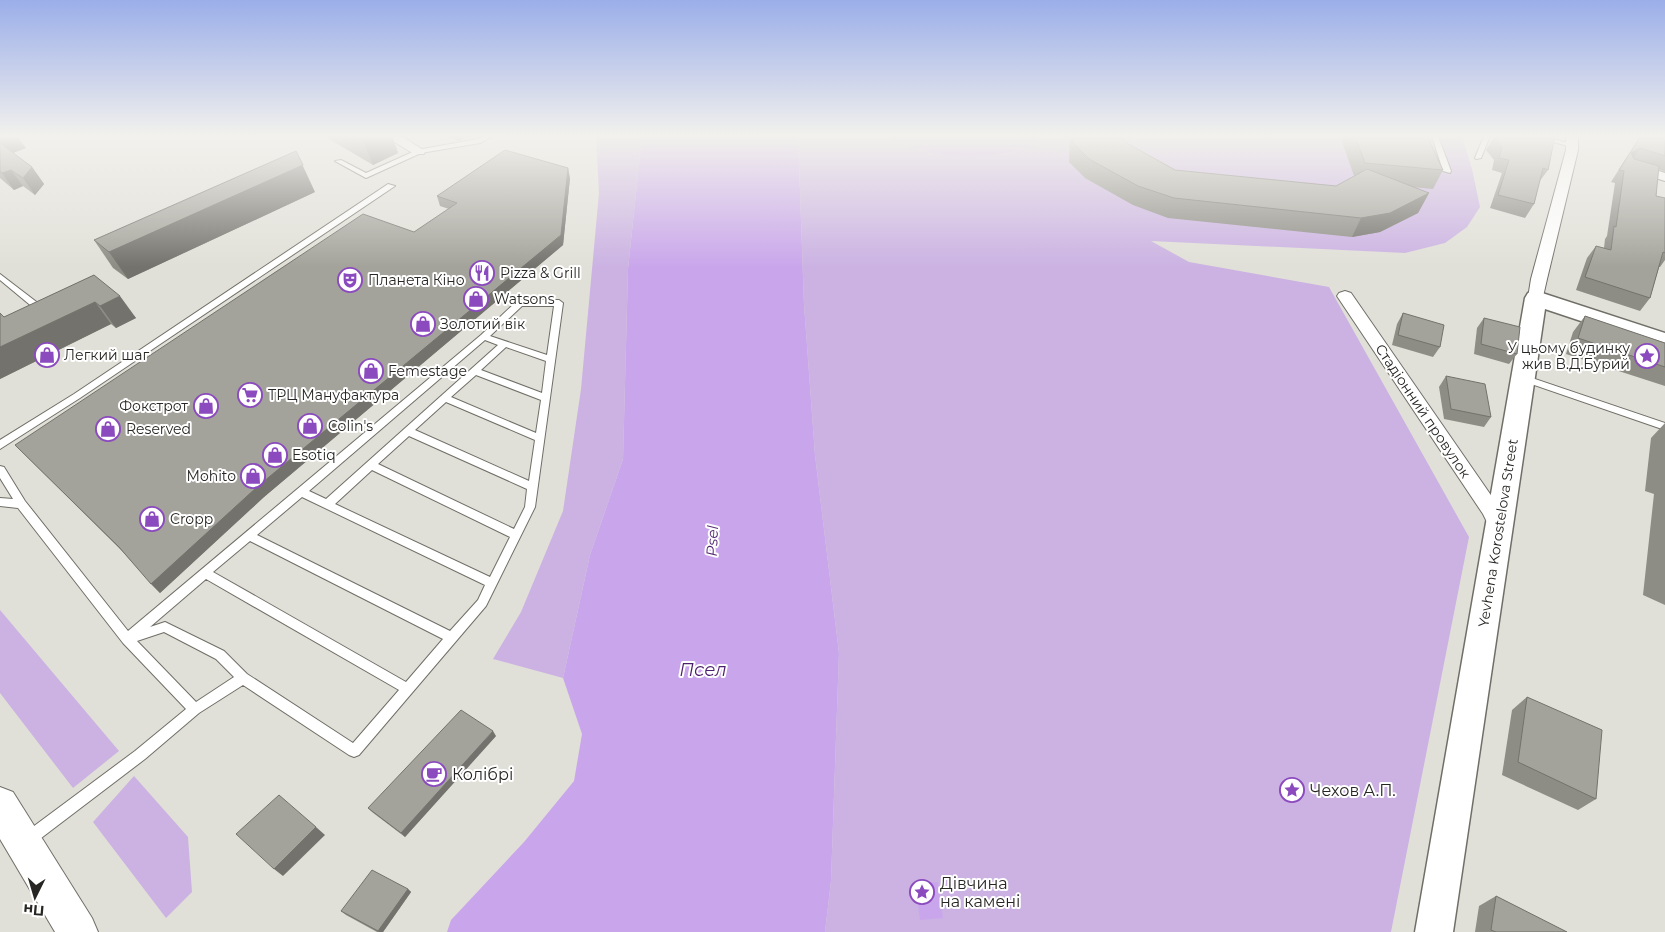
<svg xmlns="http://www.w3.org/2000/svg" width="1665" height="932" font-family="Montserrat,sans-serif">
<style>
.green{fill:#cbb2e3}
.water{fill:#c9a6eb}
.lines{fill:none;stroke-linecap:round;stroke-linejoin:round}
.lane-casing{stroke:#706f67;stroke-width:2}
.street-casing{stroke:#706f67;stroke-width:2}
.secondary-casing{stroke:#706f67;stroke-width:3}
.primary-casing{stroke:#706f67;stroke-width:2}
.lane{fill:#fff;fill-rule:evenodd}
.street{fill:#fff;fill-rule:evenodd}
.secondary{fill:#fff;fill-rule:evenodd}
.primary{fill:#fff;fill-rule:evenodd}
.wall{fill:#8d8c85}
.shaded-wall{fill:#73726c}
.building{fill:#a4a39b;stroke:#73726c}
.labels{text-anchor:middle;dominant-baseline:central;stroke-width:4;stroke-linejoin:round;paint-order:stroke}
.poi-label{font-size:14px;fill:#272623;stroke:#fff;text-anchor:start}
.street-label{font-size:14px;fill:#272623;stroke:#fff}
.water-label{font-size:15px;font-style:italic;fill:#4c1e6d;stroke:#fff}
.near-poi-label{font-size:16px;fill:#272623;stroke:#fff;text-anchor:start}
.near-water-label{font-size:18px;font-style:italic;fill:#4c1e6d;stroke:#fff}
</style>
<rect width="100%" height="100%" fill="#e1e0d8"/>
<!-- green -->
<g class="green">
<path d="M 596,136 L 642,136 L 628,269 L 623,459 L 590,555 L 563,678 L 493,659 L 521,612 L 563,511 L 581,389 L 599,193 Z"/>
<path d="M 798,136 L 1462,136 L 1472,169 L 1480,207 L 1467,227 L 1445,243 L 1405,253 L 1151,241 L 1189,262 L 1329,287 L 1469,537 L 1391,932 L 825,932 L 831,881 L 839,653 L 815,455 L 804,304 Z"/>
<path d="M 0,610 L 119,751 L 73,788 L 0,693 Z"/>
<path d="M 134,776 L 188,837 L 192,892 L 166,918 L 93,822 Z"/>
</g>
<!-- water -->
<g class="water">
<path d="M 642,136 L 798,136 L 804,304 L 815,455 L 839,653 L 831,881 L 825,932 L 447,932 L 451,920 L 524,842 L 574,781 L 582,734 L 563,678 L 590,555 L 623,459 L 628,269 Z"/>
<path d="M 890,136 L 950,136 L 956,138 L 964,136 L 1038,136 L 1036,147 C 1017,150 998,155 978,157 C 949,159 917,150 891,139 Z"/>
<path d="M 938,882 L 943,918 L 920,920 L 915,884 Z"/>
</g>
<g class="lines">
<defs>
<g id="lane">
<path d="M 485,136 L 493,136 L 480,143 L 421,153 L 366,178 L 335,161 L 341,160 L 366,173 L 417,150 L 478,139 Z"/>
<path d="M 1432,136 L 1438,136 L 1451,171 L 1450,173 L 1443,171 Z"/>
<path d="M 1484,136 L 1490,136 L 1481,158 L 1476,159 L 1475,158 Z"/>
<path d="M 1530,136 L 1542,136 L 1575,145 L 1572,147 Z"/>
<path d="M 388,184 L 395,186 L 80,398 L 0,449 L 0,440 L 74,394 Z"/>
<path d="M 0,274 L 47,310 L 47,314 L 41,314 L 0,280 Z"/>
<path d="M 520,300 L 559,300 L 563,303 L 535,507 L 486,606 L 359,755 L 354,757 L 349,755 L 243,685 L 199,713 L 145,759 L 32,845 L 27,847 L 22,845 L 20,840 L 22,835 L 135,751 L 186,709 L 123,643 L 18,508 L 0,506 L 0,498 L 13,499 L 0,478 L 0,466 L 4,467 L 25,501 L 128,631 L 481,335 L 517,301 ZM 522,306 L 554,306 L 547,355 L 490,336 ZM 485,340 L 498,345 L 326,499 L 309,491 ZM 506,347 L 546,361 L 542,393 L 481,370 ZM 476,375 L 541,400 L 536,433 L 451,397 ZM 446,402 L 535,440 L 529,481 L 415,430 ZM 409,436 L 527,489 L 525,507 L 514,529 L 378,464 ZM 372,470 L 510,537 L 490,577 L 335,504 ZM 302,497 L 485,585 L 478,600 L 450,631 L 257,535 ZM 250,541 L 443,639 L 406,682 L 213,572 ZM 206,579 L 399,690 L 353,743 L 247,674 L 224,651 L 165,622 L 150,627 ZM 164,632 L 216,659 L 234,677 L 196,702 L 137,641 Z"/>
<path d="M 1523,375 L 1665,423 L 1665,430 L 1520,380 L 1518,378 Z"/>
</g>
<g id="street">
<path d="M 385,136 L 401,136 L 425,151 L 424,154 L 414,154 Z"/>
<path d="M 1566,136 L 1578,136 L 1578,150 L 1547,279 L 1542,301 L 1530,301 L 1528,298 L 1531,279 L 1566,150 Z"/>
<path d="M 1635,163 L 1665,173 L 1665,181 L 1630,170 L 1628,167 Z"/>
<path d="M 1345,291 L 1351,293 L 1497,504 L 1509,526 L 1506,532 L 1499,534 L 1492,532 L 1483,514 L 1337,296 L 1339,293 Z"/>
</g>
<path id="secondary" d="M 1536,291 L 1665,333 L 1665,349 L 1545,309 L 1453,932 L 1415,932 L 1525,298 L 1528,293 Z"/>
<path id="primary" d="M 0,787 L 13,792 L 92,918 L 98,932 L 55,932 L 0,839 Z"/>
</defs>
<!-- lane casing -->
<use href="#lane" class="lane-casing"/>
<!-- street casing -->
<use href="#street" class="street-casing"/>
<!-- secondary casing -->
<use href="#secondary" class="secondary-casing"/>
<!-- primary casing -->
<use href="#primary" class="primary-casing"/>
<!-- lane -->
<use href="#lane" class="lane"/>
<!-- street -->
<use href="#street" class="street"/>
<!-- secondary -->
<use href="#secondary" class="secondary"/>
<!-- primary -->
<use href="#primary" class="primary"/>
</g>
<!-- wall -->
<g class="wall">
<path d="M 0,136 L 26,148 L 13,153 L 32,167 L 44,184 L 35,195 L 23,186 L 14,190 L 0,178 Z"/>
<path d="M 324,136 L 392,136 L 398,153 L 373,165 Z"/>
<path d="M 446,136 L 469,136 L 458,141 Z"/>
<path d="M 1070,136 L 1125,136 L 1125,142 L 1175,170 L 1336,186 L 1354,176 L 1340,136 L 1427,136 L 1443,170 L 1433,189 L 1412,187 L 1429,193 L 1418,213 L 1380,232 L 1352,237 L 1168,218 L 1133,205 L 1085,178 L 1069,162 Z"/>
<path d="M 1640,136 L 1665,136 L 1665,172 L 1658,169 L 1656,196 L 1665,198 L 1665,260 L 1660,267 L 1659,267 L 1650,298 L 1640,311 L 1576,290 L 1587,258 L 1596,246 L 1604,248 L 1605,239 L 1607,236 L 1615,183 L 1611,182 Z"/>
<path d="M 1494,137 L 1548,170 L 1539,182 L 1534,204 L 1525,218 L 1490,208 L 1502,173 L 1492,170 L 1494,160 L 1486,150 Z"/>
<path d="M 570,178 L 563,245 L 264,497 L 160,593 L 122,551 L 15,445 L 414,232 L 449,209 L 440,206 L 437,196 Z"/>
<path d="M 315,192 L 128,279 L 113,268 L 94,240 Z"/>
<path d="M 94,275 L 136,318 L 116,328 L 111,324 L 0,379 L 0,313 L 4,317 Z"/>
<path d="M 1403,313 L 1440,347 L 1433,357 L 1392,345 L 1397,324 Z"/>
<path d="M 1585,316 L 1665,343 L 1665,386 L 1566,354 L 1573,332 Z"/>
<path d="M 1484,318 L 1517,354 L 1509,364 L 1474,354 L 1477,328 Z"/>
<path d="M 1446,376 L 1491,417 L 1484,427 L 1444,419 L 1439,387 Z"/>
<path d="M 1665,423 L 1665,605 L 1643,595 L 1654,494 L 1645,491 L 1651,438 Z"/>
<path d="M 1527,697 L 1596,799 L 1578,810 L 1502,775 L 1512,710 Z"/>
<path d="M 496,736 L 405,837 L 372,812 L 368,808 Z"/>
<path d="M 408,889 L 411,892 L 383,932 L 377,932 L 346,915 L 341,911 Z"/>
<path d="M 1496,896 L 1567,932 L 1475,932 L 1479,906 Z"/>
</g>
<!-- shaded-wall -->
<g class="shaded-wall">
<path d="M 2,136 L 17,136 L 26,148 L 7,155 L 0,146 L 0,137 Z"/>
<path d="M 367,136 L 392,136 L 398,153 L 373,165 L 362,138 Z"/>
<path d="M 456,136 L 469,136 L 458,141 Z"/>
<path d="M 1640,148 L 1632,160 L 1631,153 Z"/>
<path d="M 296,151 L 315,192 L 128,279 L 109,252 Z"/>
<path d="M 32,167 L 44,184 L 35,195 L 23,178 Z"/>
<path d="M 568,168 L 570,178 L 563,245 L 264,497 L 160,593 L 151,584 Z"/>
<path d="M 11,170 L 23,186 L 14,190 L 2,173 Z"/>
<path d="M 1429,193 L 1418,213 L 1380,232 L 1352,237 L 1361,218 Z"/>
<path d="M 120,296 L 136,318 L 116,328 L 100,306 Z"/>
<path d="M 95,302 L 111,324 L 0,379 L 0,347 Z"/>
<path d="M 493,731 L 496,736 L 405,837 L 401,833 Z"/>
<path d="M 316,827 L 325,835 L 283,876 L 274,869 Z"/>
<path d="M 408,889 L 411,892 L 383,932 L 379,932 L 378,931 Z"/>
</g>
<!-- building -->
<g class="building">
<path d="M 358,136 L 367,136 L 362,138 Z"/>
<path d="M 1073,136 L 1125,136 L 1125,142 L 1175,170 L 1336,186 L 1367,169 L 1429,193 L 1390,213 L 1361,218 L 1174,198 L 1138,186 L 1089,159 L 1073,143 Z"/>
<path d="M 1355,136 L 1427,136 L 1443,170 L 1365,163 Z"/>
<path d="M 1495,136 L 1555,136 L 1548,170 L 1543,168 L 1534,204 L 1498,195 L 1509,160 L 1499,158 L 1502,147 L 1494,137 Z"/>
<path d="M 1641,136 L 1665,136 L 1665,156 L 1640,148 L 1631,153 L 1634,159 L 1659,166 L 1656,196 L 1665,198 L 1665,253 L 1663,252 L 1650,298 L 1585,277 L 1596,246 L 1611,250 L 1614,226 L 1616,227 L 1624,171 L 1619,170 Z"/>
<path d="M 0,143 L 32,167 L 23,178 L 11,170 L 2,173 L 0,171 Z"/>
<path d="M 505,150 L 568,168 L 561,235 L 257,487 L 151,584 L 119,547 L 15,445 L 363,214 L 414,232 L 457,203 L 437,196 Z"/>
<path d="M 296,151 L 303,165 L 109,252 L 94,240 Z"/>
<path d="M 94,275 L 120,296 L 100,306 L 95,302 L 0,347 L 0,313 L 4,317 Z"/>
<path d="M 1403,313 L 1444,325 L 1440,347 L 1398,335 Z"/>
<path d="M 1585,316 L 1665,343 L 1665,367 L 1578,338 Z"/>
<path d="M 1484,318 L 1520,327 L 1517,354 L 1481,344 Z"/>
<path d="M 1446,376 L 1485,384 L 1491,417 L 1451,409 Z"/>
<path d="M 1527,697 L 1602,730 L 1596,799 L 1518,762 Z"/>
<path d="M 461,710 L 493,731 L 401,833 L 368,808 Z"/>
<path d="M 279,795 L 316,827 L 274,869 L 236,834 Z"/>
<path d="M 372,870 L 408,889 L 378,931 L 341,911 Z"/>
<path d="M 1496,896 L 1567,932 L 1496,932 L 1491,930 Z"/>
</g>
<!-- sky -->
<linearGradient id="sky" x2="0" y2="1"><stop stop-color="#9baee9"/><stop offset="0.51" stop-color="#f2f1ed"/><stop offset="1" stop-color="#f2f1ed" stop-opacity="0"/></linearGradient>
<rect width="1665" height="267" fill="url(#sky)"/>
<!-- icons -->
<defs>
<symbol id="restaurant-ring" viewBox="-11 -11 22 22"><circle r="9.5" fill="#fff" stroke="#8b4abe" stroke-width="1.5"/><path d="M-5-6h1v4h1v-4h1v4h1v-4h1v5L-1.5 .5V6h-2V.5L-5-1ZM5-6V6H3V1.5H1.5Q1.5-4 5-6Z" fill="#8b4abe"/></symbol>
<symbol id="theatre-ring" viewBox="-11 -11 22 22"><circle r="9.5" fill="#fff" stroke="#8b4abe" stroke-width="1.5"/><path d="M-5-5.5Q0-4 5-5.5V0Q5 5 0 6Q-5 5-5 0ZM-3.3-2.5H-1v1.5H-3.3ZM1-2.5H3.3v1.5H1ZM-2.8 1Q0 5.5 2.8 1Z" fill="#8b4abe"/></symbol>
<symbol id="shop-ring" viewBox="-11 -11 22 22"><circle r="9.5" fill="#fff" stroke="#8b4abe" stroke-width="1.5"/><path d="M-5-2.5h2.3a2.7 3.5 0 0 1 5.4 0H5L5.5 6h-11ZM-1.5-2.5h3a1.5 2.3 0 0 0-3 0Z" fill="#8b4abe"/></symbol>
<symbol id="sight-ring" viewBox="-11 -11 22 22"><circle r="9.5" fill="#fff" stroke="#8b4abe" stroke-width="1.5"/><path d="M0-6L1.8-2.2L6-1.7L2.9 1.2L3.7 5.4L0 3.3L-3.7 5.4L-2.9 1.2L-6-1.7L-1.8-2.2Z" fill="#8b4abe"/></symbol>
<symbol id="supermarket-ring" viewBox="-11 -11 22 22"><circle r="9.5" fill="#fff" stroke="#8b4abe" stroke-width="1.5"/><path d="M-6-5.5h2.5l.6 2H6L4.5 2H-2.5L-4.4-4H-6ZM-1.5 3.2a1.3 1.3 0 1 0 .1 0ZM3 3.2a1.3 1.3 0 1 0 .1 0Z" fill="#8b4abe"/></symbol>
<symbol id="cafe-ring" viewBox="-11 -11 22 22"><circle r="9.5" fill="#fff" stroke="#8b4abe" stroke-width="1.5"/><path d="M-5.5-4.5H6V0H3Q3 3.5 0 3.5H-2.5Q-5.5 3.5-5.5 0ZM3-3.2v2h1.7v-2ZM-6 4.5H4V6H-6Z" fill="#8b4abe"/></symbol>
</defs>
<g fill-rule="evenodd">
<use href="#restaurant-ring" x="468" y="259" width="28" height="28"/>
<use href="#theatre-ring" x="336" y="266" width="28" height="28"/>
<use href="#shop-ring" x="462" y="285" width="28" height="28"/>
<use href="#shop-ring" x="409" y="310" width="28" height="28"/>
<use href="#shop-ring" x="33" y="341" width="28" height="28"/>
<use href="#sight-ring" x="1633" y="342" width="28" height="28"/>
<use href="#shop-ring" x="357" y="357" width="28" height="28"/>
<use href="#supermarket-ring" x="236" y="381" width="28" height="28"/>
<use href="#shop-ring" x="192" y="392" width="28" height="28"/>
<use href="#shop-ring" x="296" y="412" width="28" height="28"/>
<use href="#shop-ring" x="94" y="415" width="28" height="28"/>
<use href="#shop-ring" x="261" y="441" width="28" height="28"/>
<use href="#shop-ring" x="239" y="462" width="28" height="28"/>
<use href="#shop-ring" x="138" y="505" width="28" height="28"/>
<use href="#cafe-ring" x="420" y="760" width="28" height="28"/>
<use href="#sight-ring" x="1278" y="776" width="28" height="28"/>
<use href="#sight-ring" x="908" y="878" width="28" height="28"/>
</g>
<g class="labels">
<!-- poi labels -->
<g class="poi-label">
<text x="500" y="273">Pizza &amp; Grill</text>
<text x="368" y="280">Планета Кіно</text>
<text x="494" y="299">Watsons</text>
<text x="440" y="324">Золотий вік</text>
<text x="1630" y="348" text-anchor="end">У цьому будинку<tspan x="1630" dy="16">жив В.Д.Бурий</tspan></text>
<text x="64" y="355">Легкий шаг</text>
<text x="388" y="371">Femestage</text>
<text x="268" y="395">ТРЦ Мануфактура</text>
<text x="188" y="406" text-anchor="end">Фокстрот</text>
<text x="328" y="426">Colin's</text>
<text x="126" y="429">Reserved</text>
<text x="292" y="455">Esotiq</text>
<text x="236" y="476" text-anchor="end">Mohito</text>
<text x="170" y="519">Cropp</text>
</g>
<!-- street labels -->
<g class="street-label">
<text transform="translate(1423 411) rotate(56)">Стадіонний провулок</text>
<text transform="translate(1498 533) rotate(-81)">Yevhena Korostelova Street</text>
</g>
<!-- water labels -->
<g class="water-label">
<text transform="translate(712 541) rotate(-87)">Psel</text>
</g>
<!-- near-poi labels -->
<g class="near-poi-label">
<text x="452" y="774">Колібрі</text>
<text x="1310" y="790">Чехов А.П.</text>
<text x="940" y="883">Дівчина<tspan x="940" dy="18">на камені</tspan></text>
</g>
<!-- near-water labels -->
<g class="near-water-label">
<text x="703" y="670">Псел</text>
</g>
</g>
<!-- north arrow -->
<g transform="translate(35 897) rotate(185)" stroke="#ffffff" stroke-width="4" paint-order="stroke">
<path d="M0-4L9 19L0 12L-9 19Z" fill="#272623"/>
<text y="-8" font-size="14" font-weight="bold" text-anchor="middle" fill="#272623">Пн</text>
</g>
</svg>
